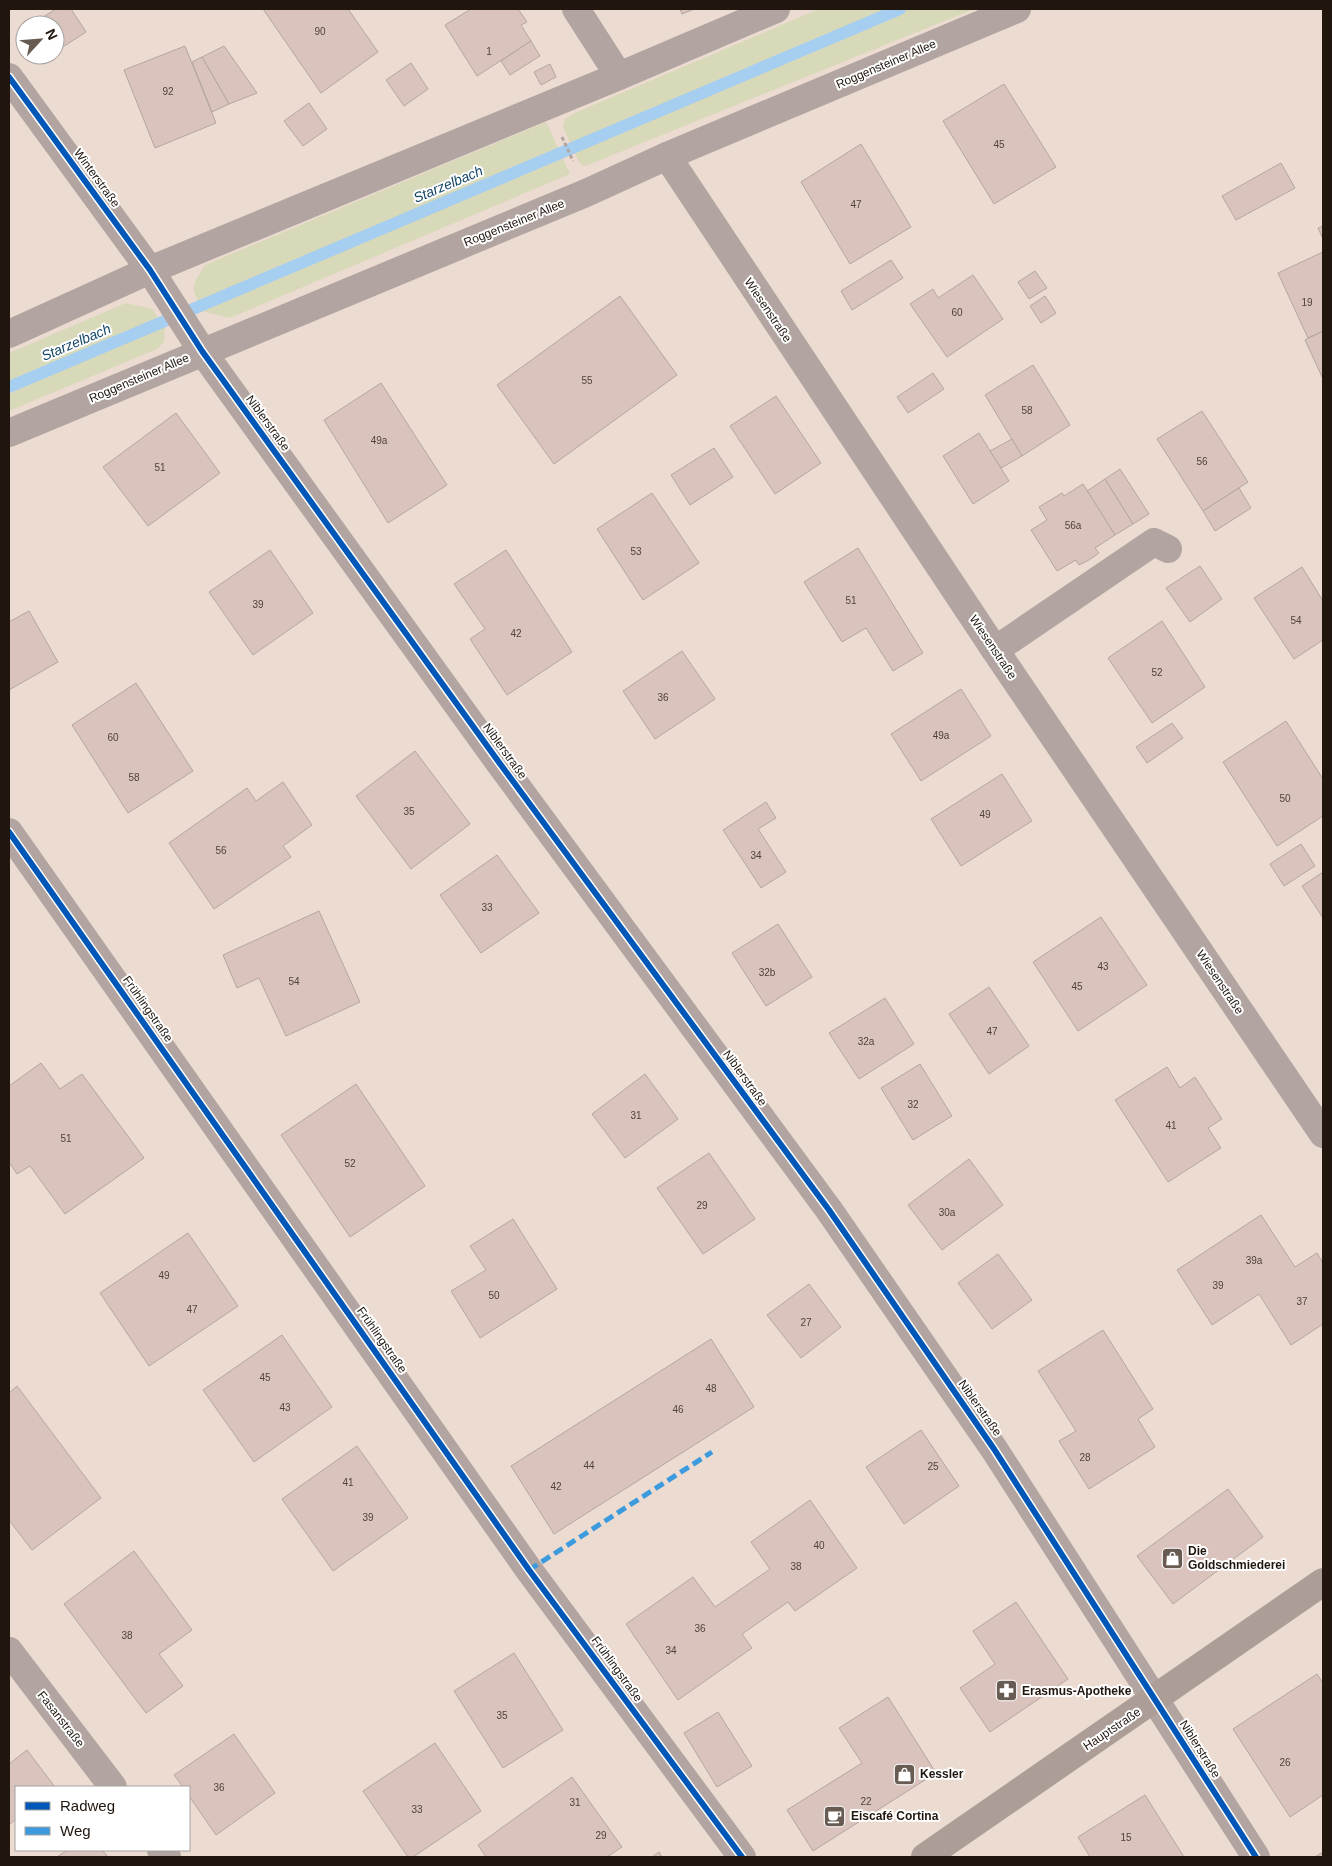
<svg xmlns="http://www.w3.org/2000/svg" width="1332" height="1866" font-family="Arial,sans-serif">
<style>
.green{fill:#d8d9b9}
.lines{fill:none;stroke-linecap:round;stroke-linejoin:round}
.stream{stroke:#a6cef0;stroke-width:12}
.building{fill:#dac3bd;stroke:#b4a6a0}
.path{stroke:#b1a6a0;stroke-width:3;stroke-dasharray:4 2.5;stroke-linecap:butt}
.minor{stroke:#b2a5a1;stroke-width:28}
.major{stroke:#ac9d97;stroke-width:28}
.quiet{stroke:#3c9ade;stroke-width:5;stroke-dasharray:10 5;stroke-linecap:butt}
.cycleway-casing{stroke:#fff;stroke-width:9}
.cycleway{stroke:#0057b8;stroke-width:6}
.labels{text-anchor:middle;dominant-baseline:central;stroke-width:4;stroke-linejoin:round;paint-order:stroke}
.number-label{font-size:10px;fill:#50423b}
.street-label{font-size:12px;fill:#20160e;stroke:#fff}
.poi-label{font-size:12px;font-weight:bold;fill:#20160e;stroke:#fff;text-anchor:start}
.water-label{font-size:14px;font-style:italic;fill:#154668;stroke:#fff}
</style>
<rect width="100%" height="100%" fill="#ecdbd0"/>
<!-- green -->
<g class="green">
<path d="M 819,9 L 974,9 L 588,165 L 583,166 L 580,164 L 563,127 L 565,119 L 577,112 Z"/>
<path d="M 546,122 L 570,174 L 230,318 L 205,312 C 190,288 190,288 205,265 Z"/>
<path d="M 126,303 L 152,309 L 165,328 L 164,342 L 157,349 L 9,411 L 9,353 Z"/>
</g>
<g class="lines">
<!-- stream -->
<path class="stream" d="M 9,387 L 900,9"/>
</g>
<!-- building -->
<g class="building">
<path d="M 56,9 L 71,9 L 86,32 L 55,52 L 55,25 L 37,25 L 35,22 Z"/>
<path d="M 263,9 L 348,9 L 378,52 L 321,93 Z"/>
<path d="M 471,9 L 518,9 L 527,22 L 521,25 L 531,41 L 477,76 L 445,25 Z"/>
<path d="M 680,9 L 694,9 L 682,14 Z"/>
<path d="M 531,41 L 540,56 L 510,75 L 501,61 Z"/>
<path d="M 185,46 L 216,123 L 155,148 L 124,70 Z"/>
<path d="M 224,46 L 257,93 L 229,104 L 202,57 Z"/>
<path d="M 202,57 L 229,104 L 212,112 L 192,62 Z"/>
<path d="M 411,63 L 428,89 L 404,106 L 386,80 Z"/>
<path d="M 550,64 L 556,77 L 541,85 L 534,72 Z"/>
<path d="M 1004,84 L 1056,167 L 994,204 L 943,121 Z"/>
<path d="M 309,103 L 327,129 L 303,146 L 284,121 Z"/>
<path d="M 861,144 L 911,227 L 850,264 L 801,182 Z"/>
<path d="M 1281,163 L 1295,188 L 1236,220 L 1222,196 Z"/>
<path d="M 1323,226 L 1323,239 L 1318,228 Z"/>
<path d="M 1323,252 L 1323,331 L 1308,338 L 1278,273 Z"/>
<path d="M 891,260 L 903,278 L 852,310 L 841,291 Z"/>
<path d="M 1035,271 L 1047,288 L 1029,299 L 1018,282 Z"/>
<path d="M 973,275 L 1003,319 L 947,357 L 910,304 L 933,289 L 938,298 Z"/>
<path d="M 620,296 L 677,375 L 554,464 L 497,385 Z"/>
<path d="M 1045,296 L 1056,313 L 1041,323 L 1030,306 Z"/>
<path d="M 1323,331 L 1323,379 L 1305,340 Z"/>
<path d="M 1033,365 L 1070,425 L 1022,456 L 985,395 Z"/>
<path d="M 933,373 L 944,389 L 908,413 L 897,397 Z"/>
<path d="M 381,383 L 447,485 L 388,523 L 324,420 Z"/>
<path d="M 776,396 L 821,463 L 775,494 L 730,426 Z"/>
<path d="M 1202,411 L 1248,482 L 1203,511 L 1157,439 Z"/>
<path d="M 176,413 L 220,473 L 148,526 L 103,467 Z"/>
<path d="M 979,433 L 1009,481 L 973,504 L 943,456 Z"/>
<path d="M 1012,439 L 1022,456 L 1001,468 L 990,451 Z"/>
<path d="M 714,448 L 733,477 L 690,505 L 671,475 Z"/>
<path d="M 1120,469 L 1149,514 L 1133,524 L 1105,479 Z"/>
<path d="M 1105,479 L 1133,524 L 1115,535 L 1087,491 Z"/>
<path d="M 1083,484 L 1115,535 L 1095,548 L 1099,553 L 1089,560 L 1079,565 L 1076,560 L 1057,571 L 1031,530 L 1047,520 L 1039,507 L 1062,493 L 1064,496 Z"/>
<path d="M 1239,488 L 1251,508 L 1215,531 L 1203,511 Z"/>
<path d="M 652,493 L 699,563 L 643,600 L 597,529 Z"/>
<path d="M 858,548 L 923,653 L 893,671 L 866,628 L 842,642 L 804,582 Z"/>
<path d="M 270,550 L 313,613 L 253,655 L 209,592 Z"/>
<path d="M 506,550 L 572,652 L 507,695 L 470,639 L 485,629 L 454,584 Z"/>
<path d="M 1200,566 L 1222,599 L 1190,622 L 1166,588 Z"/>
<path d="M 1302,567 L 1323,601 L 1323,640 L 1294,659 L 1254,598 Z"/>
<path d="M 29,611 L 58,662 L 9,690 L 9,622 Z"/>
<path d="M 1162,621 L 1205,687 L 1152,723 L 1108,658 Z"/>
<path d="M 682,651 L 715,699 L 655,739 L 623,691 Z"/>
<path d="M 136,683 L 193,771 L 128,813 L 72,725 Z"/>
<path d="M 961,689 L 991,736 L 921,781 L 891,734 Z"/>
<path d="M 1286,721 L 1323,779 L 1323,816 L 1277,846 L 1223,762 Z"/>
<path d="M 1172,723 L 1183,738 L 1147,763 L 1136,747 Z"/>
<path d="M 415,751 L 470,824 L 411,869 L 356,796 Z"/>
<path d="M 1002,774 L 1032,821 L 961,866 L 931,819 Z"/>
<path d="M 283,782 L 312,825 L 283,846 L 291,857 L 214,909 L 169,843 L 247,788 L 256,801 Z"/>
<path d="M 766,802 L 776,818 L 758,829 L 786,872 L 761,888 L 723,830 Z"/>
<path d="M 1301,844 L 1315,866 L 1284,886 L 1270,864 Z"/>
<path d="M 497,855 L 539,913 L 481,953 L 440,895 Z"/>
<path d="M 1323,872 L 1323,918 L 1302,886 Z"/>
<path d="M 319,911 L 360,1002 L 286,1036 L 259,978 L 237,988 L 223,955 Z"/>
<path d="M 1101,917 L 1147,985 L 1078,1031 L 1033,962 Z"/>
<path d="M 778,924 L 812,977 L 766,1006 L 732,953 Z"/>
<path d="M 989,987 L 1029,1046 L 989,1074 L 949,1014 Z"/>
<path d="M 885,998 L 914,1044 L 859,1079 L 829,1033 Z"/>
<path d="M 41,1063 L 60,1089 L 82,1074 L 144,1158 L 65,1214 L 30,1166 L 17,1174 L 9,1162 L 9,1086 Z"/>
<path d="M 920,1064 L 952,1116 L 913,1140 L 881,1088 Z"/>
<path d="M 1167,1067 L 1180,1088 L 1195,1077 L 1222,1119 L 1208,1128 L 1221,1148 L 1168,1182 L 1115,1100 Z"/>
<path d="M 645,1074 L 678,1119 L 625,1158 L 592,1114 Z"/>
<path d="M 356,1084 L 425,1186 L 350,1237 L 281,1135 Z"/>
<path d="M 709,1153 L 755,1219 L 703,1254 L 657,1188 Z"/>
<path d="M 969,1159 L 1003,1205 L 942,1250 L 908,1205 Z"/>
<path d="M 1261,1215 L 1295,1267 L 1317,1253 L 1323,1263 L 1323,1324 L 1291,1345 L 1259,1294 L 1212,1325 L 1177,1270 Z"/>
<path d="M 513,1219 L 557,1289 L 480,1338 L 451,1291 L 486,1270 L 470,1246 Z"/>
<path d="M 188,1233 L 238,1306 L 149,1366 L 100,1293 Z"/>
<path d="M 998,1254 L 1032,1300 L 992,1329 L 958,1283 Z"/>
<path d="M 809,1284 L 841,1327 L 801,1358 L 767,1315 Z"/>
<path d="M 1103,1330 L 1153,1409 L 1138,1419 L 1155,1447 L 1089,1489 L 1059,1441 L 1076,1431 L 1038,1371 Z"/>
<path d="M 282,1335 L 332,1407 L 254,1462 L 203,1390 Z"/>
<path d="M 711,1339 L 754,1407 L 554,1534 L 511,1466 Z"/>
<path d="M 17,1386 L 101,1498 L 32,1550 L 9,1520 L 9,1393 Z"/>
<path d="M 921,1430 L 959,1486 L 904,1524 L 866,1467 Z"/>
<path d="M 357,1446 L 408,1518 L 333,1571 L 282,1499 Z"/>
<path d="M 1228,1489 L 1263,1537 L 1173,1604 L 1137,1556 Z"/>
<path d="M 810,1500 L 857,1568 L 795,1611 L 788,1602 L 742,1634 L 752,1648 L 678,1700 L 626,1624 L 693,1577 L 715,1607 L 770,1569 L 751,1542 Z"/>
<path d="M 134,1551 L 192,1630 L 159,1654 L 183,1686 L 146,1713 L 64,1604 Z"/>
<path d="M 1016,1602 L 1068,1679 L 990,1732 L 960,1688 L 995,1664 L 973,1631 Z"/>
<path d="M 514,1653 L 563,1730 L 503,1768 L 454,1691 Z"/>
<path d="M 1317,1674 L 1323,1683 L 1323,1795 L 1290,1817 L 1233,1729 Z"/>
<path d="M 888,1697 L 936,1773 L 813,1851 L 787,1810 L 862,1763 L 839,1728 Z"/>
<path d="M 718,1712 L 752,1766 L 717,1787 L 684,1733 Z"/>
<path d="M 234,1734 L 275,1793 L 216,1835 L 189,1796 L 189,1787 L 183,1787 L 174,1775 Z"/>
<path d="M 435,1743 L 481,1811 L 413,1857 L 408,1857 L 363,1791 Z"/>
<path d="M 27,1750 L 55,1787 L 16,1787 L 16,1819 L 9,1825 L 9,1764 Z"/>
<path d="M 572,1777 L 622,1847 L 607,1857 L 486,1857 L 478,1845 Z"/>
<path d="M 1145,1795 L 1184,1857 L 1090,1857 L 1078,1837 Z"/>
<path d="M 67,1850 L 102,1850 L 108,1857 L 57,1857 Z"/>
<path d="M 659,1852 L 662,1857 L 652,1857 Z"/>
<path d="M 1323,1852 L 1323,1857 L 1315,1857 Z"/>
</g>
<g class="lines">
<!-- path -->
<path class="path" d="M 562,137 L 573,161"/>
<!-- minor -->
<g class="minor">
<path d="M 576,9 L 619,76"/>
<path d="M 9,77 L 150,270 L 202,351 L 498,761 L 829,1210 L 994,1449 L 1256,1857"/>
<path d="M 667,156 L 995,650 L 1323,1134"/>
<path d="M 9,334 L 150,270 L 619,76 L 776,9"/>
<path d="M 9,433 L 586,193 L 667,156 L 1017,9"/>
<path d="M 995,650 L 1154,542 L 1168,549"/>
<path d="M 9,832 L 529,1570 L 742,1857"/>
<path d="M 9,1651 L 113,1787"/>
<path d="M 161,1850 L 167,1857"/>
</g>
<!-- major -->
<path class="major" d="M 925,1857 L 1323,1582"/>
<!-- quiet -->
<path class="quiet" d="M 529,1570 L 712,1452"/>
<defs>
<g id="cycleway">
<path d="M 9,77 L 150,270 L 202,351 L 498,761 L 829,1210 L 994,1449 L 1256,1857"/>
<path d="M 9,832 L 529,1570 L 742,1857"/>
</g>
</defs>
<!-- cycleway casing -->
<use href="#cycleway" class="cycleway-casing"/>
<!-- cycleway -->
<use href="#cycleway" class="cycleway"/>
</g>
<!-- icons -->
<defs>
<symbol id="shop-square" viewBox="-11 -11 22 22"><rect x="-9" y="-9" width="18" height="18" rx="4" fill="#675b52" stroke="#fff"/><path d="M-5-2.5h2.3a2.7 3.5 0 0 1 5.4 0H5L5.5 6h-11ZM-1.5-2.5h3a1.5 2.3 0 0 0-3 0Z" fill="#fff"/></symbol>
<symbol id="pharmacy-square" viewBox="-11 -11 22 22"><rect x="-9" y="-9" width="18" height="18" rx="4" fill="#675b52" stroke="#fff"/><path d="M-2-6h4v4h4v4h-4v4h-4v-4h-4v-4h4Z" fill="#fff"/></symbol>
<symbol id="cafe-square" viewBox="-11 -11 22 22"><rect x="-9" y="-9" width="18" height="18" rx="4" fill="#675b52" stroke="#fff"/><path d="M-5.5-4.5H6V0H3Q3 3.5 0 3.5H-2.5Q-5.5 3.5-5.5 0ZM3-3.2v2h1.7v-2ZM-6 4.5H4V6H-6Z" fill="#fff"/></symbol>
</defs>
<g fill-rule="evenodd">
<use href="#shop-square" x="1160" y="1546" width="25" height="25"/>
<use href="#pharmacy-square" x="994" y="1678" width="25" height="25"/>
<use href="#shop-square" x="892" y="1762" width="25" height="25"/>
<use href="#cafe-square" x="822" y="1804" width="25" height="25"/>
</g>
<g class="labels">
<!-- number labels -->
<g class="number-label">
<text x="320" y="31">90</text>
<text x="489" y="51">1</text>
<text x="168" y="91">92</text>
<text x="999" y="144">45</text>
<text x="856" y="204">47</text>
<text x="1307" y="302">19</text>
<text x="957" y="312">60</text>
<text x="587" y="380">55</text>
<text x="1027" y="410">58</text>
<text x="379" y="440">49a</text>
<text x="1202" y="461">56</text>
<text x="160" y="467">51</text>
<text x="1073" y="525">56a</text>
<text x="636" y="551">53</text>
<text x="851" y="600">51</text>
<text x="258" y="604">39</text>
<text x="1296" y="620">54</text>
<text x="516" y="633">42</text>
<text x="1157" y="672">52</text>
<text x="663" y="697">36</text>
<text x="941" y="735">49a</text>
<text x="113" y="737">60</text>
<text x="134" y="777">58</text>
<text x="1285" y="798">50</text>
<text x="409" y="811">35</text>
<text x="985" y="814">49</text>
<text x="221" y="850">56</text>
<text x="756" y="855">34</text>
<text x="487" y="907">33</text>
<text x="1103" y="966">43</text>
<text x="767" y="972">32b</text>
<text x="294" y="981">54</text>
<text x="1077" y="986">45</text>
<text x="992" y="1031">47</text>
<text x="866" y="1041">32a</text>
<text x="913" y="1104">32</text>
<text x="636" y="1115">31</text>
<text x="1171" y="1125">41</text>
<text x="66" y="1138">51</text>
<text x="350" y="1163">52</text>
<text x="702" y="1205">29</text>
<text x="947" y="1212">30a</text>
<text x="1254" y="1260">39a</text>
<text x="164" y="1275">49</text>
<text x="1218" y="1285">39</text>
<text x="494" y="1295">50</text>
<text x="1302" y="1301">37</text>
<text x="192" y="1309">47</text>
<text x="806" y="1322">27</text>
<text x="265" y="1377">45</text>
<text x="711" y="1388">48</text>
<text x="285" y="1407">43</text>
<text x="678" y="1409">46</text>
<text x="1085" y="1457">28</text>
<text x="589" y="1465">44</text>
<text x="933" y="1466">25</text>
<text x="348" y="1482">41</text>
<text x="556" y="1486">42</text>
<text x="368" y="1517">39</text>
<text x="819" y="1545">40</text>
<text x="796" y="1566">38</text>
<text x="700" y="1628">36</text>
<text x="127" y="1635">38</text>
<text x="671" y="1650">34</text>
<text x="502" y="1715">35</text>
<text x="1285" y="1762">26</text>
<text x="219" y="1787">36</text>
<text x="866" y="1801">22</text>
<text x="575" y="1802">31</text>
<text x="417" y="1809">33</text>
<text x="601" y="1835">29</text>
<text x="1126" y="1837">15</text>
</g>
<!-- street labels -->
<g class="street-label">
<text transform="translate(886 64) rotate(-23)">Roggensteiner Allee</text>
<text transform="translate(97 178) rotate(54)">Winterstraße</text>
<text transform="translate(514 223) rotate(-22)">Roggensteiner Allee</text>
<text transform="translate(768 310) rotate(56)">Wiesenstraße</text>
<text transform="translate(139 378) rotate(-23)">Roggensteiner Allee</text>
<text transform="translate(268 423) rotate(54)">Niblerstraße</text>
<text transform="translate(993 647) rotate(56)">Wiesenstraße</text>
<text transform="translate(505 751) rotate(54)">Niblerstraße</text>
<text transform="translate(1220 982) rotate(56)">Wiesenstraße</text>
<text transform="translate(148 1009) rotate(55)">Frühlingstraße</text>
<text transform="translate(745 1078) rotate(54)">Niblerstraße</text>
<text transform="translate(382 1340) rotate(55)">Frühlingstraße</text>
<text transform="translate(980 1408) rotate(55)">Niblerstraße</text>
<text transform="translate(617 1669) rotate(54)">Frühlingstraße</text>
<text transform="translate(61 1719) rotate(52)">Fasanstraße</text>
<text transform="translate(1112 1729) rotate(-34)">Hauptstraße</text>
<text transform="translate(1200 1749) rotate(58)">Niblerstraße</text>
</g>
<!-- poi labels -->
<g class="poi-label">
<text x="1188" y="1551">Die<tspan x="1188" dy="14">Goldschmiederei</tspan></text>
<text x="1022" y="1691">Erasmus-Apotheke</text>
<text x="920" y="1774">Kessler</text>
<text x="851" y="1816">Eiscafé Cortina</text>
</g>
<!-- water labels -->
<g class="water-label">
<text transform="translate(448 184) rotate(-23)">Starzelbach</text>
<text transform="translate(76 342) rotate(-23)">Starzelbach</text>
</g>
</g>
<!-- border -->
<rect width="1332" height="1866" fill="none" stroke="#20160e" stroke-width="20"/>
<!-- legend -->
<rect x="15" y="1786" width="175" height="65" fill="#ffffff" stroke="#a6a29f"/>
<rect x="25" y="1802" width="25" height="8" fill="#0057b8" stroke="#a6a29f"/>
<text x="60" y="1811" font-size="15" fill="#20160e">Radweg</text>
<rect x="25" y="1827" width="25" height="8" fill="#3c9ade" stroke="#a6a29f"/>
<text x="60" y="1836" font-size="15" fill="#20160e">Weg</text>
<!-- north arrow -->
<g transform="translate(40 40) rotate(64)"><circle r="24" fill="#ffffff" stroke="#a6a29f"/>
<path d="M0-4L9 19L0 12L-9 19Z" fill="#675b52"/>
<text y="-8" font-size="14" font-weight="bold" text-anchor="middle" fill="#20160e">N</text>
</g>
</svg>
